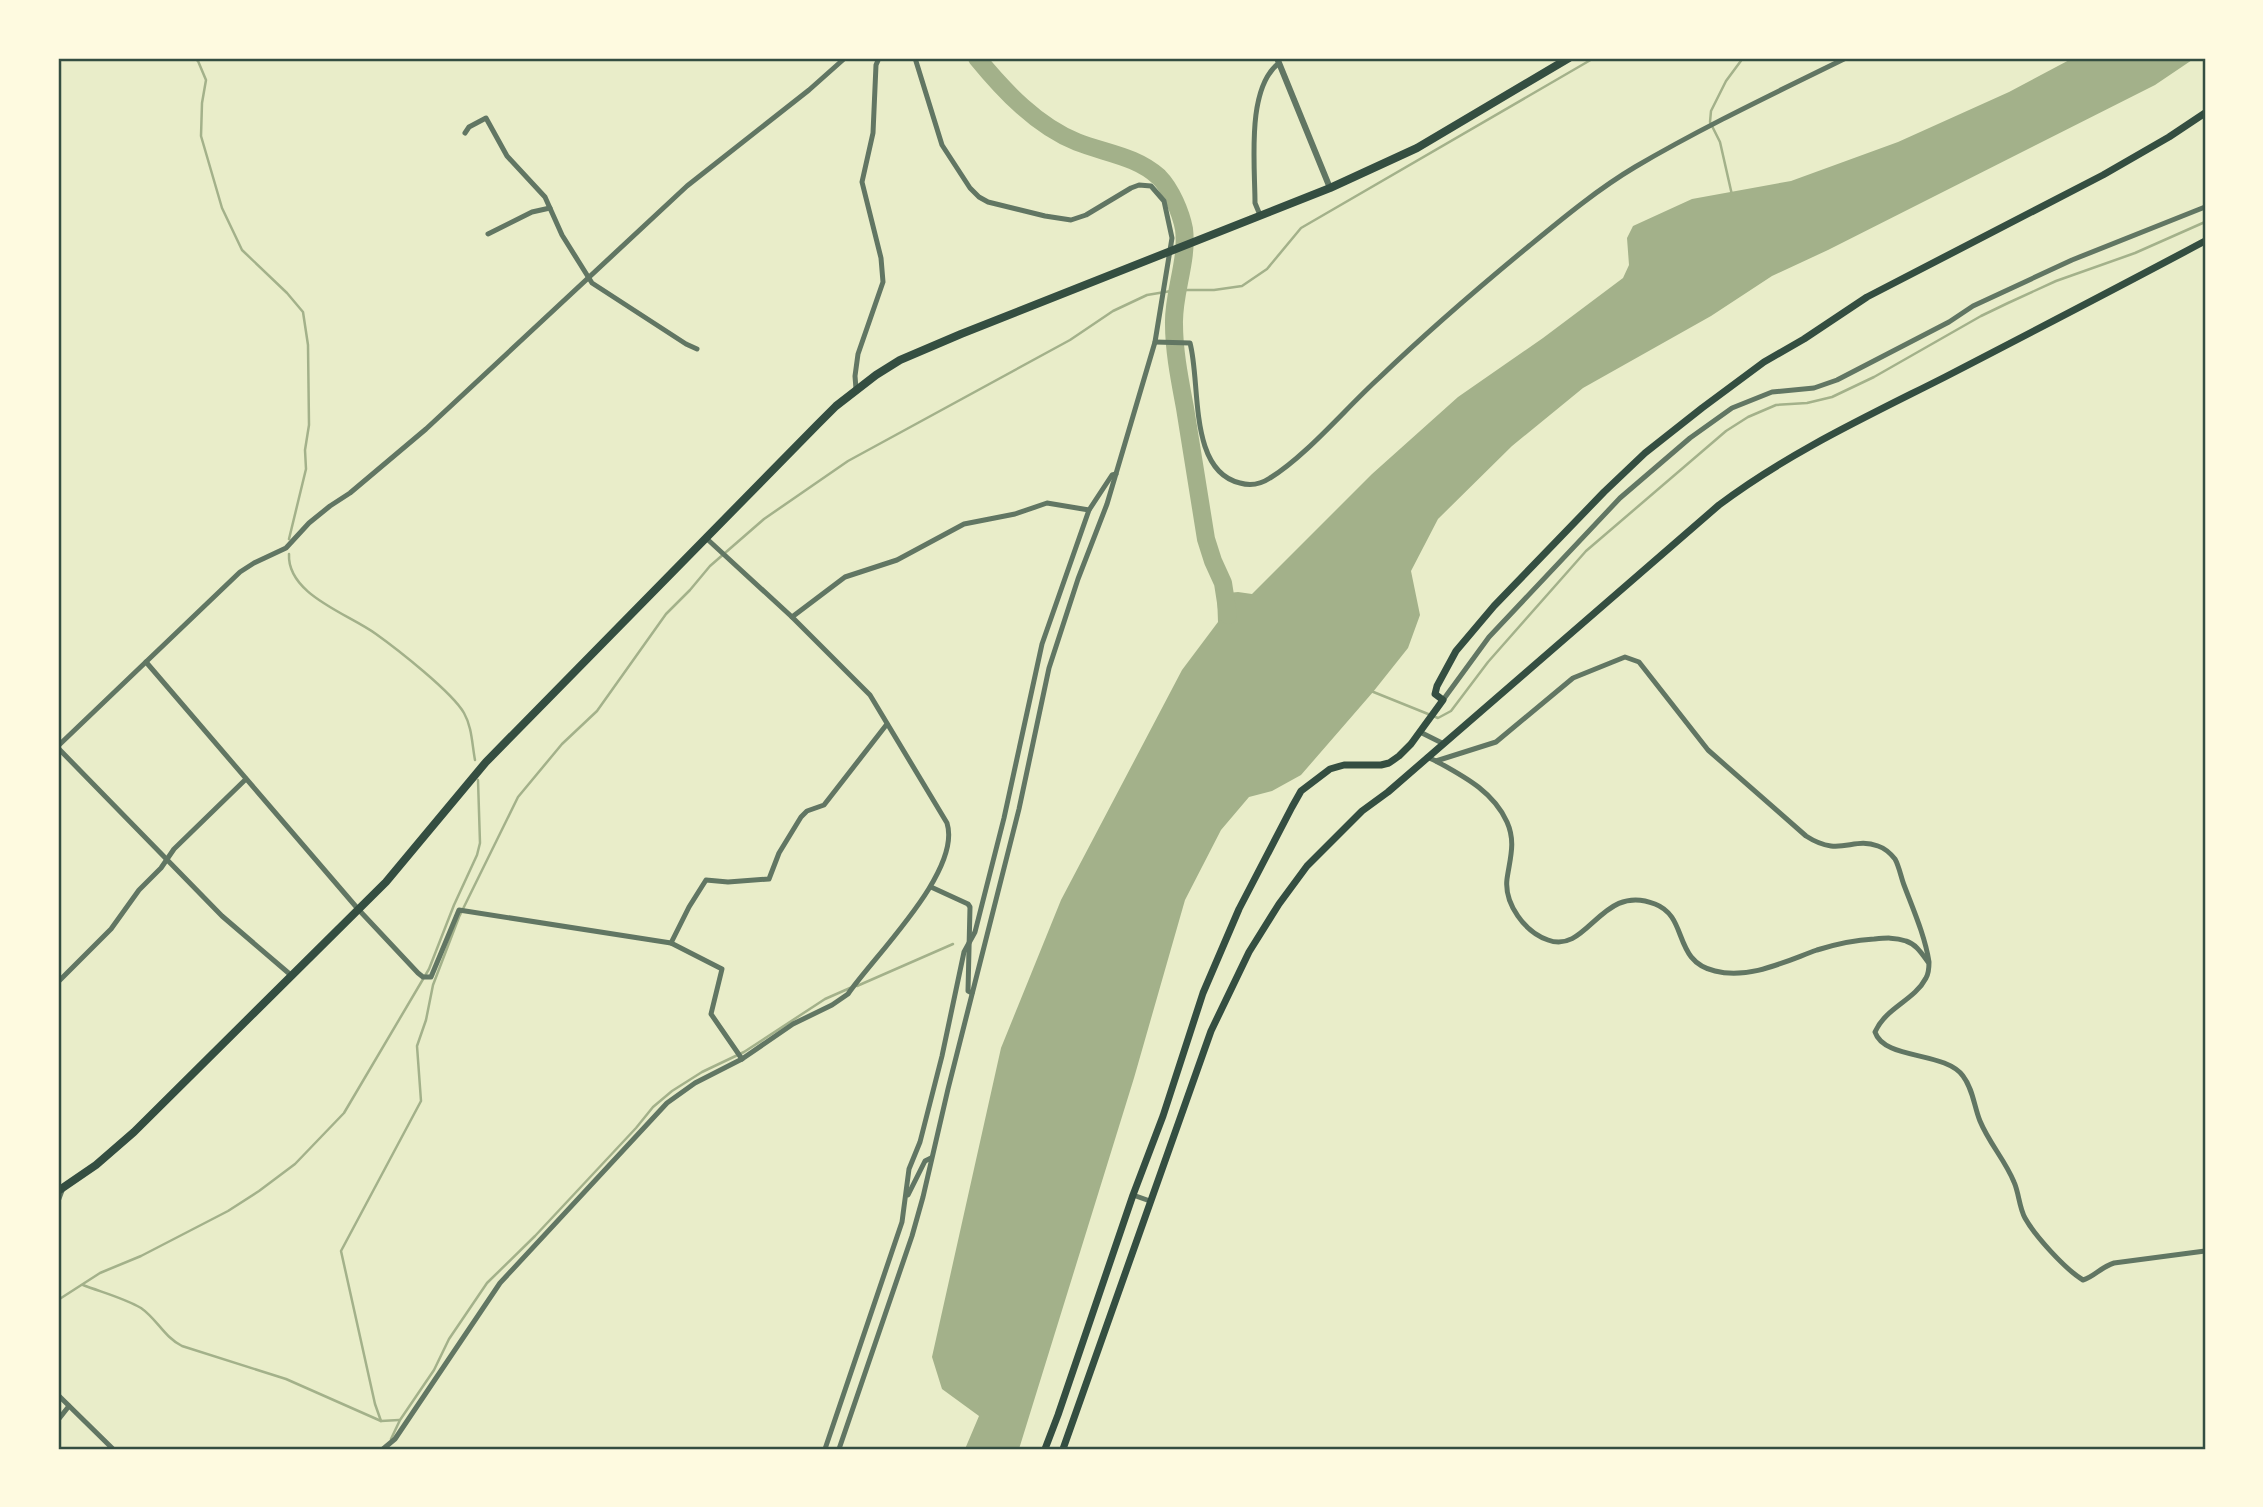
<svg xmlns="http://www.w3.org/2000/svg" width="2263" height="1507" font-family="Cabin,sans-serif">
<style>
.water{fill:#a3b18a}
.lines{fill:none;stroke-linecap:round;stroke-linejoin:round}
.stream{stroke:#a3b18a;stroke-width:2.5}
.river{stroke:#a3b18a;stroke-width:18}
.minor{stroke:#617663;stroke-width:5}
.tertiary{stroke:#617663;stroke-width:6}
.secondary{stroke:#344e41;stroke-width:7}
.primary{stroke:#344e41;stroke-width:8}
.neatline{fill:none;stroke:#344e41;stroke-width:2.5}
</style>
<rect width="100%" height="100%" fill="#e9edc9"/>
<!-- water -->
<path class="water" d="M 2073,58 L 2195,58 L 2155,85 L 1828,250 L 1772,276 L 1711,316 L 1583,388 L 1512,446 L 1438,519 L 1411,571 L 1420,615 L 1408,648 L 1373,692 L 1301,775 L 1272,791 L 1249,797 L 1221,830 L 1185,900 L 1134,1078 L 1019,1449 L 965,1449 L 979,1416 L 942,1389 L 932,1357 L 1001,1048 L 1061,900 L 1182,670 L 1218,622 L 1217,594 L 1238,592 L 1252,594 L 1372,474 L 1458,397 L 1543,338 L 1623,278 L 1629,265 L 1627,238 L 1633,226 L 1692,199 L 1791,181 L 1898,142 L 2009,92 Z"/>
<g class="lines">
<!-- stream -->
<g class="stream">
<path d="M 193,58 L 198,61 L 206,80 L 202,103 L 201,136 L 222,208 L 242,250 L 287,293 L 303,312 L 308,345 L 309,425 L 305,450 L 306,469 L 289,539"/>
<path d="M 1732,195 L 1720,142 L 1710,122 L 1711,111 L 1726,81 L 1743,58"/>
<path d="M 289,554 C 287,595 349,614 376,634 C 397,649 452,692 464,713 C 472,727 472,744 475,760"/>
<path d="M 1371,691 L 1438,718 L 1451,711 L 1488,662 L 1586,551 L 1726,431 L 1748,417 L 1776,405 L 1807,403 L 1832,397 L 1874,377 L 1981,316 L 2008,303 L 2056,281 L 2135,253 L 2205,222"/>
<path d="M 857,986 L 953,944"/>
<path d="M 83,1285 C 101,1292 124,1298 141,1308 C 157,1319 164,1337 182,1346 L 286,1379 L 381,1421 L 399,1420"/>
<path d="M 58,1300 L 100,1273 L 141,1256 L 228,1211 L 259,1191 L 295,1164 L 344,1113 L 429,969 L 454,905 L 477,855 L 480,843 L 478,780"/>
<path d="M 381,1421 L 375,1404 L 341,1251 L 421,1101 L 417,1046 L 426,1020 L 433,985 L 459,917 L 518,797 L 562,744 L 597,711 L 666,614 L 690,590 L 710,566 L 764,519 L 848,461 L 1070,340 L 1113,311 L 1147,295 L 1177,290 L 1214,290 L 1242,286 L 1267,269 L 1301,228 L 1594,58"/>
<path d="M 391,1439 L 400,1420 L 434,1370 L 449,1339 L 487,1283 L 535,1236 L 636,1128 L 653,1107 L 672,1091 L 702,1072 L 744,1052 L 825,999 L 850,988"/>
</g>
<!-- river -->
<path class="river" d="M 977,58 C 1004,91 1037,126 1077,142 C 1105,153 1136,156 1159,177 C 1171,189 1181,213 1184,229 C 1188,261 1173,293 1174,324 C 1174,352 1180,381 1185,408 C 1192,452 1199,495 1206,539 L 1213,561 L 1223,583 L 1228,615"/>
<!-- minor -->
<g class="minor">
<path d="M 465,133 L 469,127 L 486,118 L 507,156 L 545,197 L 562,235 L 592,283 L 686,344 L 697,349"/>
<path d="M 1260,215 L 1255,203 C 1255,165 1246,88 1279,63"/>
<path d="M 488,234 L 532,212 L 550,208"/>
<path d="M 1155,342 L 1190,343 C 1201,383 1188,471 1240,483 C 1250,486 1261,484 1270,478 C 1306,456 1346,408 1379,378 C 1427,332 1478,288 1529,246 C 1563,218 1598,189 1635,167 C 1703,127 1775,93 1846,58"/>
<path d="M 856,389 L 855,376 L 858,354 L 883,282 L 881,258 L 862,182 L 873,133 L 876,65 L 879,58"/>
<path d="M 792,617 L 845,577 L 897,560 L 964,524 L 1015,514 L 1047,503 L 1089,510"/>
<path d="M 146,662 L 358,909 L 418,973 L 423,977 L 431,977 L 459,910 L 671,943 L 689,907 L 706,880 L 728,882 L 769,879 L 779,853 L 801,817 L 807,811 L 824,805 L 887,724"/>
<path d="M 1443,700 L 1489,637 L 1620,498 L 1690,438 L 1732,408 L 1772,392 L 1814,388 L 1837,380 L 1949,322 L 1973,306 L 2072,260 L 2205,207"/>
<path d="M 1420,732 L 1444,744"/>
<path d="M 58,746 L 240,572 L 254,563 L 286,548 L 309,523 L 330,506 L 350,493 L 426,429 L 687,186 L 809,90 L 845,58"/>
<path d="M 58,748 L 222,916 L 292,976"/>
<path d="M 1427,757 L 1436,761 L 1496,742 L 1573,678 L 1625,657 L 1639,662 L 1708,750 L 1806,836 C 1840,858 1852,836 1878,846 C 1884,848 1891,854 1895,859 C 1899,866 1901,877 1904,885 C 1913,909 1925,936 1929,962 C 1929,967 1929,973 1926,978 C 1914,1001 1886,1007 1875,1032 C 1884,1060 1945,1051 1963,1076 C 1973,1089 1974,1106 1980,1121 C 1989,1143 2005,1160 2014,1182 C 2019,1193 2019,1207 2025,1218 C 2035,1236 2065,1269 2083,1280 C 2094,1277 2101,1267 2114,1263 L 2205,1251"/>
<path d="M 1436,761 C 1463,776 1493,791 1507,822 C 1516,842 1510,858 1507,879 C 1504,904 1525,932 1548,940 C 1588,955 1601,882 1655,904 C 1689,917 1672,961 1715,971 C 1749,980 1786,961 1817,950 C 1836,944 1855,940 1874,939 C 1885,938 1895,937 1906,941 C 1916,944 1922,954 1928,962"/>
<path d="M 931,887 L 968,904 L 970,907 L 968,991 L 972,993"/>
<path d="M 671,943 L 722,969 L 711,1014 L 742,1059"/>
<path d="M 58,982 L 111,929 L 139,890 L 161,868 L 174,849 L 246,779"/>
<path d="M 908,1195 L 925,1161 L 931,1158"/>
<path d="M 1133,1195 L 1150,1201"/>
<path d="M 58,1201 L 63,1188"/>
<path d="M 58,1395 L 113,1449"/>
<path d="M 58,1420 L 69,1406"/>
<path d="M 383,1449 L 395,1439 L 500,1283 L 667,1103 L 695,1083 L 742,1059 L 793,1024 L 832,1005 L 848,994 C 875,955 962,871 947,823 L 870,695 L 792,617 L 706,538"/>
<path d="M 825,1449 L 902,1222 L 909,1169 L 920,1142 L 942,1056 L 964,952 L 975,932 L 1004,818 L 1042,644 L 1089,510 L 1112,475 L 1116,474"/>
<path d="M 839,1449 L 912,1236 L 923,1197 L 948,1089 L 1019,809 L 1049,668 L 1078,579 L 1107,504 L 1155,342 L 1172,238 L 1164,201 L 1151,186 L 1139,185 L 1131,188 L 1086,215 L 1071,220 L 1045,216 L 988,202 L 979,197 L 970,188 L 942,145 L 915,58"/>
</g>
<!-- tertiary -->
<path class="tertiary" d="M 1277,58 L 1330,188"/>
<!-- secondary -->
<g class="secondary">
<path d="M 1045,1449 L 1058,1415 L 1133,1195 L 1163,1116 L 1203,993 L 1239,909 L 1292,807 L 1301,791 L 1330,769 L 1344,765 L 1381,765 L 1389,763 L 1399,756 L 1411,744 L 1443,700 L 1435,694 L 1437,686 L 1456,651 L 1494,606 L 1604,492 L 1645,453 L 1702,408 L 1764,362 L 1804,339 L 1867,297 L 2103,175 L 2169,137 L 2205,113"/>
<path d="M 1063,1449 L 1211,1031 L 1249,952 L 1279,904 L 1307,866 L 1362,811 L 1388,792 L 1719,505 C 1788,453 1868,416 1945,377 C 2032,332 2119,287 2205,241"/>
</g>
<!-- primary -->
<path class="primary" d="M 58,1191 L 96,1165 L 134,1132 L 386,882 L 486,762 L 817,425 L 836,406 L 876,375 L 900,360 L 961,334 L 1330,188 L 1417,148 L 1569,58"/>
</g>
<!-- border -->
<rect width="2263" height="1507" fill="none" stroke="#fefae0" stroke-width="119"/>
<rect x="60" y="60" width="2144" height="1388" class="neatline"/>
</svg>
